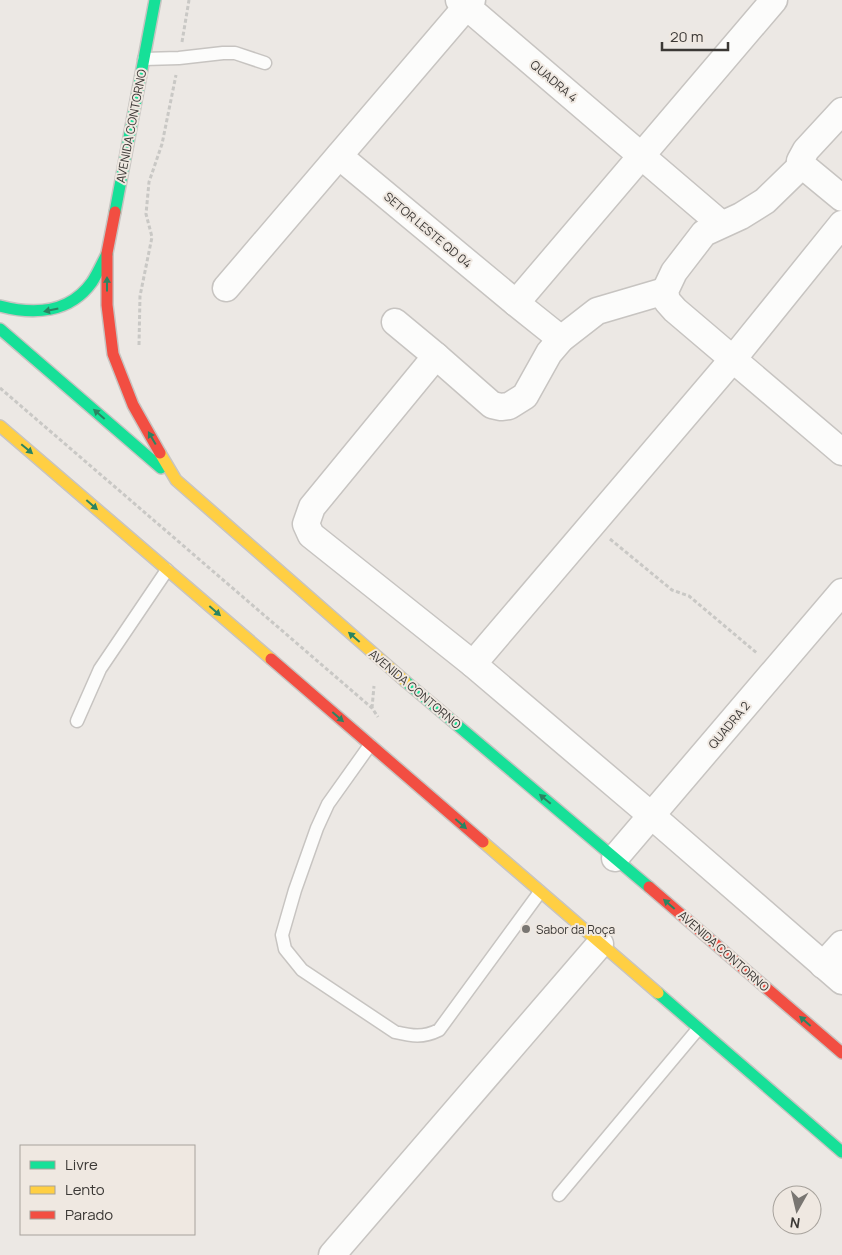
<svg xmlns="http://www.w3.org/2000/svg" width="842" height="1255" font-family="Manrope,sans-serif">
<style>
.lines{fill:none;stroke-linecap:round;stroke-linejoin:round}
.lane-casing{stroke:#c7c4c1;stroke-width:15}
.street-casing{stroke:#c7c4c1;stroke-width:29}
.fast-casing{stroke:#c7c4c1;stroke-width:14}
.slow-casing{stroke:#c7c4c1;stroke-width:14}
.jam-casing{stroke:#c7c4c1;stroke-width:14}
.path{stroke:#c9c8c5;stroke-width:3;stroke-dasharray:4 2.5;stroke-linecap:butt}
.lane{stroke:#fcfcfb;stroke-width:12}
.street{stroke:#fcfcfb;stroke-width:26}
.fast{stroke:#16e098;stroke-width:11}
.slow{stroke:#ffcf43;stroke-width:11}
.jam{stroke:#f24e42;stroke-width:11}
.oneway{fill:#2a8462}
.poi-dot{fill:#797672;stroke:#efe8e1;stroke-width:2}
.labels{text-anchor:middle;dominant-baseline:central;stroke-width:4;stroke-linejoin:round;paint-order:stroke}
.street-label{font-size:12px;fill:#3b3835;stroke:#efe8e1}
.poi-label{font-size:12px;fill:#3b3835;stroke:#efe8e1;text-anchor:start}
</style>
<rect width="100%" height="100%" fill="#ece8e4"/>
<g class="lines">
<defs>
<g id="lane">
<path d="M 144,59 L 179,58 L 223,53 L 235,53 L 265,63"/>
<path d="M 77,721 L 100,669 L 167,570"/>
<path d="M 370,745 L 328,804 L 317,828 L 295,890 L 282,935 L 285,949 L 302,970 L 395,1032 C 412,1036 423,1038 439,1030 L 540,892"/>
<path d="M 559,1195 L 698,1029"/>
</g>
<g id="street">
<path d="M 459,0 L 721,224"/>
<path d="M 842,111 L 806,150 L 800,161 L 802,165 L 842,198"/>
<path d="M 339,156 L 516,303"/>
<path d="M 802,165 L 765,201 L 741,216 L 704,233 L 674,272 L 665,291 L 667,301 L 675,310 L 842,452"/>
<path d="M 226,288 L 472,0"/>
<path d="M 395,322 L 436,356 L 312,507 L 306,524 L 311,535 L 473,664 L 652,816 L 842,981"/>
<path d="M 561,339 L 516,303 L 774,0"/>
<path d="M 436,356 L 492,405 L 501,407 L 509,406 L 525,396 L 549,353 L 561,339 L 597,311 L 665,291"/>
<path d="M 473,664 L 733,359 L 842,224"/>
<path d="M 615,858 L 842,592"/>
<path d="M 823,965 L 842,944"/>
<path d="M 332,1255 L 600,944"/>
</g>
<g id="fast">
<path d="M 115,212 L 155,0"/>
<path d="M 0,306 C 34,315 70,313 92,282 C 98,273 102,263 107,254"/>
<path d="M 0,329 L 161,468"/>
<path d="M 405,681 L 649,887"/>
<path d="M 658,993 L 842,1152"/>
</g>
<g id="slow">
<path d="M 0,426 L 271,659"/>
<path d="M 160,453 L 176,480 L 405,681"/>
<path d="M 483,842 L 658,993"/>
</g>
<g id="jam">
<path d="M 115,212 L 107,253 L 107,305 L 113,354 L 133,405 L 160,453"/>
<path d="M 271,659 L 483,842"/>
<path d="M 649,887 L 842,1053"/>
</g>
</defs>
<!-- lane casing -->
<use href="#lane" class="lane-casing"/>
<!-- street casing -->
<use href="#street" class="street-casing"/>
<!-- fast casing -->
<use href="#fast" class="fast-casing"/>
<!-- slow casing -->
<use href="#slow" class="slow-casing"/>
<!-- jam casing -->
<use href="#jam" class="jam-casing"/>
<!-- path -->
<g class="path">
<path d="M 182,42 L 189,0"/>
<path d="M 139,345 L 140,296 L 152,237 L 146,214 L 149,182 L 162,144 L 176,75"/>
<path d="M 0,388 L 372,708 L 378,717"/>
<path d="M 610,539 L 672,590 L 689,596 L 758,654"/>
<path d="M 372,708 L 374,686"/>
</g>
<!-- lane -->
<use href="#lane" class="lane"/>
<!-- street -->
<use href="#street" class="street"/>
<!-- fast -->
<use href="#fast" class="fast"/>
<!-- slow -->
<use href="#slow" class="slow"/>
<!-- jam -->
<use href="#jam" class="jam"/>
</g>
<!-- one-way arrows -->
<defs><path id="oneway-solid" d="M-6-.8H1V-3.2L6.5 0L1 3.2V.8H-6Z" transform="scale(1.25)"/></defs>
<g class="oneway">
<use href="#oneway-solid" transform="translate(107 284) rotate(-90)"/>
<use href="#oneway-solid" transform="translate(51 310) rotate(168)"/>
<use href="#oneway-solid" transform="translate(99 414) rotate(-139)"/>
<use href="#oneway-solid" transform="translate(152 438) rotate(-120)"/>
<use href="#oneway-solid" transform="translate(27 449) rotate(40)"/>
<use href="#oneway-solid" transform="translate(92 505) rotate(41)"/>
<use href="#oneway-solid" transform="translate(215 611) rotate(41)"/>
<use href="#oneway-solid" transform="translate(354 637) rotate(-139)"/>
<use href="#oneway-solid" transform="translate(338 717) rotate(41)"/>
<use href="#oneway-solid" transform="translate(545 799) rotate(-140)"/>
<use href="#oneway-solid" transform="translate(461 824) rotate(41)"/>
<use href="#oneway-solid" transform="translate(669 904) rotate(-139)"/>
<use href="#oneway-solid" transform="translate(805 1021) rotate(-139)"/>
</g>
<!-- markers -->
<circle class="poi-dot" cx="526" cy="929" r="5"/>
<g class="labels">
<!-- street labels -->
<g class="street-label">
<text transform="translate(554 81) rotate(40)">QUADRA 4</text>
<text transform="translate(131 126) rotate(-79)">AVENIDA CONTORNO</text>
<text transform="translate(428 230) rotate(40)">SETOR LESTE QD 04</text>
<text transform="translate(415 689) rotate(40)">AVENIDA CONTORNO</text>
<text transform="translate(729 725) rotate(-50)">QUADRA 2</text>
<text transform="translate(724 951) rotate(41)">AVENIDA CONTORNO</text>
</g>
<!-- poi labels -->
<g class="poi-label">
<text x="536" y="929">Sabor da Roça</text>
</g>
</g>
<!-- legend -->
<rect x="20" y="1145" width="175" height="90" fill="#efe8e1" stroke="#a7a29c"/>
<rect x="30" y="1161" width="25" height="8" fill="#16e098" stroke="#a7a29c"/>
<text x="65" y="1170" font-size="15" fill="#3b3835">Livre</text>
<rect x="30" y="1186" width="25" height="8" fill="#ffcf43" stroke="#a7a29c"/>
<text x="65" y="1195" font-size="15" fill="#3b3835">Lento</text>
<rect x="30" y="1211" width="25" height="8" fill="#f24e42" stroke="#a7a29c"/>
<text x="65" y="1220" font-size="15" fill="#3b3835">Parado</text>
<!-- north arrow -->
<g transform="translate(797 1210) rotate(188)"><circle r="24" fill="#efe8e1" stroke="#a7a29c"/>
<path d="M0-4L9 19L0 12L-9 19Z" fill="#797672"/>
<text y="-8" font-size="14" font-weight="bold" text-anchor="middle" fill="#3b3835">N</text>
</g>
<!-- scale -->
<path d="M662 42v8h66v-8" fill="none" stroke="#3b3835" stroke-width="2.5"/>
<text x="670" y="42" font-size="15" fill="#3b3835" stroke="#efe8e1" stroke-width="4" paint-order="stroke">20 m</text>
</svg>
